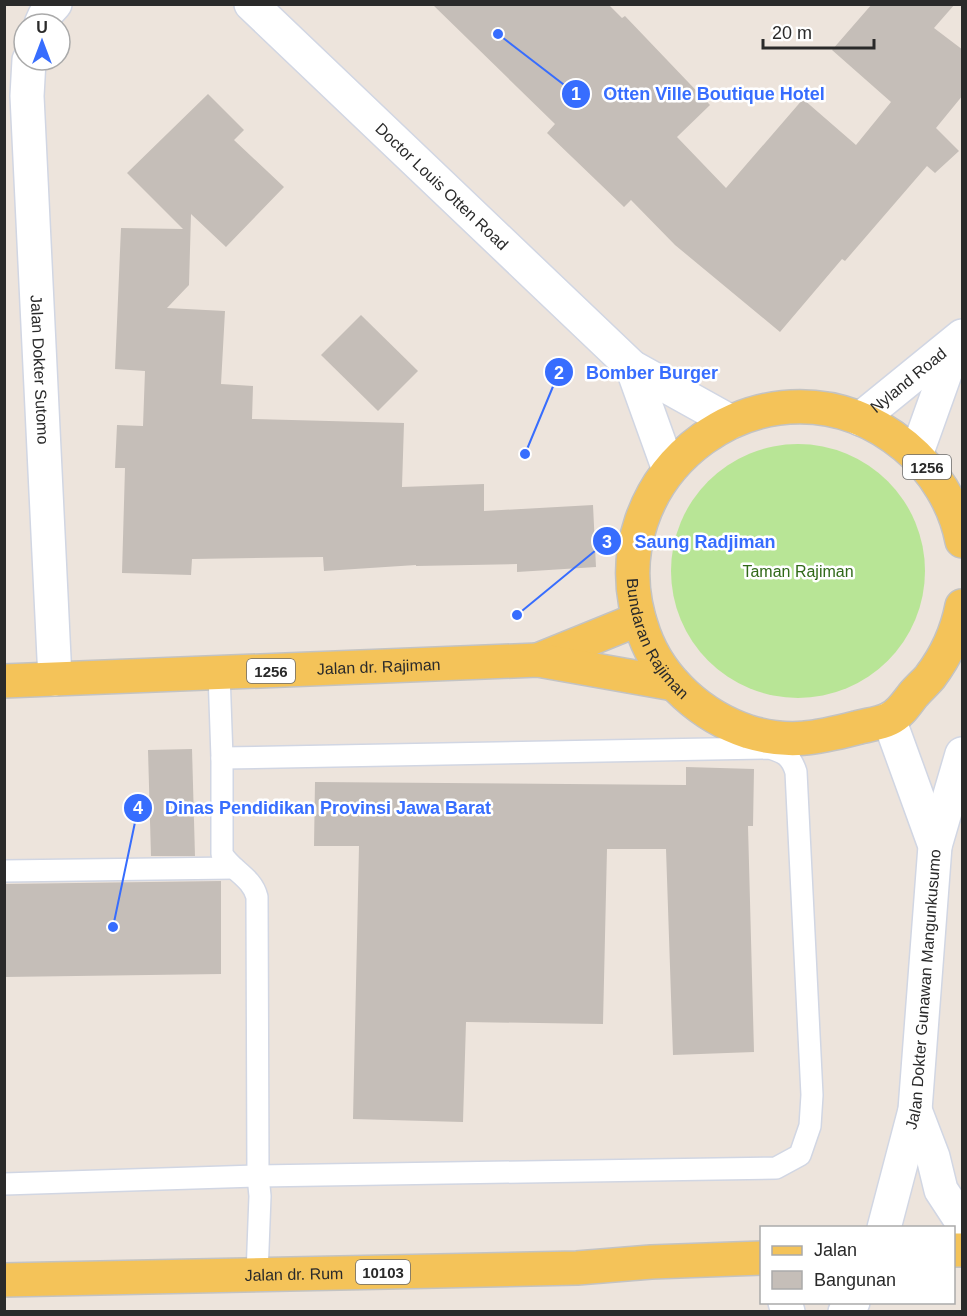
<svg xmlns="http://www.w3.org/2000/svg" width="967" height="1316" font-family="Arial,sans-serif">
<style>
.green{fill:#b8e596}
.building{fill:#c5beb8}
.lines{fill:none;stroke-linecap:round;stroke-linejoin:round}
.service-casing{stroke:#d1d6e3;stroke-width:24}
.minor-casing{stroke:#d1d6e3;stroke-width:36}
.secondary-casing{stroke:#d1d6e3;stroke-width:36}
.primary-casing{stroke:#c3c3c3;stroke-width:36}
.service{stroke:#fff;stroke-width:21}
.minor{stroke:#fff;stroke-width:33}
.secondary{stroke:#fff;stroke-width:33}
.primary{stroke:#f4c359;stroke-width:33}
.labels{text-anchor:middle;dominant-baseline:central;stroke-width:5;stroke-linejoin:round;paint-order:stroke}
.shield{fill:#fff;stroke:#6a6a6a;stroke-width:1.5}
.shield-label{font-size:15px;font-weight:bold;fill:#2a2a2a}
.street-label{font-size:16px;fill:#2a2a2a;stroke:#fff}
.park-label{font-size:16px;fill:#306918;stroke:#fff}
.leader{fill:none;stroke:#376dfe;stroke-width:2}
.callout-dot{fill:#376dfe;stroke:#fff;stroke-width:2}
.mark-label{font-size:18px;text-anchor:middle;font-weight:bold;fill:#fff}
.callout-label{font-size:18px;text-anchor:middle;font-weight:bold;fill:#376dfe;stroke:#fff;stroke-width:5;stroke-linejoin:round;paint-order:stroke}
</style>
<rect width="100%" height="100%" fill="#ede4dc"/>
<!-- green -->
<circle class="green" cx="798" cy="571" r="127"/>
<!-- building -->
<g class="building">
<path d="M 432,4 L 608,4 L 622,18 L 625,16 L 710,105 L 677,137 L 726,188 L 803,99 L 856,145 L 891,102 L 832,50 L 872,4 L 955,4 L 934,28 L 963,50 L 963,95 L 936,128 L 959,151 L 935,173 L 927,166 L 845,261 L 842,259 L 780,332 L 675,245 L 631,200 L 624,207 L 547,133 L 555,124 Z"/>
<path d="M 208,94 L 244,130 L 234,140 L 284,187 L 226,247 L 191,214 L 189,285 L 167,308 L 225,311 L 221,384 L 253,386 L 252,419 L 404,423 L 402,487 L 484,484 L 484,511 L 593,505 L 596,567 L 517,572 L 517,564 L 416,566 L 416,565 L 324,571 L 323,557 L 192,559 L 191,575 L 122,573 L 125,468 L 115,468 L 117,425 L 143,426 L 145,371 L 115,369 L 121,228 L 183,229 L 127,173 Z"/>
<path d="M 361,315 L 418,371 L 378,411 L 321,355 Z"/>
<path d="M 192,749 L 195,856 L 151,856 L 148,750 Z"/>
<path d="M 686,767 L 754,769 L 753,826 L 748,826 L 754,1052 L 673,1055 L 666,849 L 607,849 L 603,1024 L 466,1022 L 463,1122 L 353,1119 L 359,846 L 314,846 L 315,782 L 686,785 Z"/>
<path d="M 221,881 L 221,974 L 4,977 L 4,884 Z"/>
</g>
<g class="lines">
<defs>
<g id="service">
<path d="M 219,673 L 222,758 L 222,854 C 232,871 252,877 257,897 L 258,1176 L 260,1196 L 257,1275"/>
<path d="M 4,871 L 234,868"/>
<path d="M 4,1184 L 258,1176 L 776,1168 L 800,1155 L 810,1126 L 812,1095 L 796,772 C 791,756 784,752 769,748 L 222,758"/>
</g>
<g id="minor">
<path d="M 41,24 L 45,15 L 55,4"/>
<path id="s1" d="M 29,60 L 27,96 L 55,679"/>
</g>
<g id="secondary">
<path id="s2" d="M 251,4 L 632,367 L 731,422"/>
<path d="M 632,367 L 669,470"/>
<path id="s3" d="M 860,419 L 962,336"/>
<path d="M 916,455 L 956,343"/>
<path d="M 935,846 L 962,754"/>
<path d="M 915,1110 L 933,1157 L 941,1190 L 962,1222"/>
<path id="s4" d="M 884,1228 L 915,1110 L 935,846 L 889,719"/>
<path d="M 785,1302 L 788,1312"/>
<path d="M 845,1312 L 853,1302"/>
</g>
<g id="primary">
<path id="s5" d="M 962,541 C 955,504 934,470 905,446 C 773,337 585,473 644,634 C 661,681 703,717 749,732 C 789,744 817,738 856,728 C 866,725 879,724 889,719 C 900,714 906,704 913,695 C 918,689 925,683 930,677 C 946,656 957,632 962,606"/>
<path d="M 538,660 L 639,619"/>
<path id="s6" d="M 4,681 L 538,660 L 674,684"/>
<path d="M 954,1250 L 962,1250"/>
<path id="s7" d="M 4,1280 L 577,1268 L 651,1262 L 762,1258"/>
</g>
</defs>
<!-- service casing -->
<use href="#service" class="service-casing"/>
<!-- minor casing -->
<use href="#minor" class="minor-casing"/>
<!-- secondary casing -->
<use href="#secondary" class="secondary-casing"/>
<!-- primary casing -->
<use href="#primary" class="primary-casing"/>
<!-- service -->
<use href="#service" class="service"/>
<!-- minor -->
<use href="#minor" class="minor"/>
<!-- secondary -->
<use href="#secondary" class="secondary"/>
<!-- primary -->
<use href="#primary" class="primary"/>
</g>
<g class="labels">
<!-- shield labels -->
<g class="shield">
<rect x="903" y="455" width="48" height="24" rx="4.5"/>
<rect x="247" y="659" width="48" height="24" rx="4.5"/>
<rect x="356" y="1260" width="54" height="24" rx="4.5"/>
</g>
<g class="shield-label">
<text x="927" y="467">1256</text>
<text x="271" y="671">1256</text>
<text x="383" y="1272">10103</text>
</g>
<!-- street labels -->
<g class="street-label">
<text stroke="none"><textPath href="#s2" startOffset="264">Doctor Louis Otten Road</textPath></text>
<text stroke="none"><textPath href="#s1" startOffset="310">Jalan Dokter Sutomo</textPath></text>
<text stroke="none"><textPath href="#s3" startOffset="62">Nyland Road</textPath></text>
<text stroke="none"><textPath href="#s5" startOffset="560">Bundaran Rajiman</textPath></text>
<text stroke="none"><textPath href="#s6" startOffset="375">Jalan dr. Rajiman</textPath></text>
<text stroke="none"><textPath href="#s4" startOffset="243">Jalan Dokter Gunawan Mangunkusumo</textPath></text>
<text stroke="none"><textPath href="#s7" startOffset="290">Jalan dr. Rum</textPath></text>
</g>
<!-- park labels -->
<g class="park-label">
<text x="798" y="571">Taman Rajiman</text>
</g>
</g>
<!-- callouts -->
<path class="leader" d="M498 34L576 94M525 454L559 372M517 615L607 541M113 927L138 808"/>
<g class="callout-dot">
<circle cx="498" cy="34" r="6"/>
<circle cx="525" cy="454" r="6"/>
<circle cx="517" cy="615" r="6"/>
<circle cx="113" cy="927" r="6"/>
<circle cx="576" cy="94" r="15"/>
<circle cx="559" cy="372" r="15"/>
<circle cx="607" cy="541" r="15"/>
<circle cx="138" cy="808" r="15"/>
</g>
<g class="mark-label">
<text x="576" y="100">1</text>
<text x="559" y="379">2</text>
<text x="607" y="548">3</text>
<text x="138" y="814">4</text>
</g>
<g class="callout-label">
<text x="714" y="100">Otten Ville Boutique Hotel</text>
<text x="652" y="379">Bomber Burger</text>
<text x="705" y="548">Saung Radjiman</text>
<text x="328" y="814">Dinas Pendidikan Provinsi Jawa Barat</text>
</g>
<!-- border -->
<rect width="967" height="1316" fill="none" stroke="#2a2a2a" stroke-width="12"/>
<!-- legend -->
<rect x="760" y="1226" width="195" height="78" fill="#ffffff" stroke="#aaaaaa" stroke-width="1.5"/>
<rect x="772" y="1246" width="30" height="9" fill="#f4c359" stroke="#aaaaaa" stroke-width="1.5"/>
<text x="814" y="1256" font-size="18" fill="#2a2a2a">Jalan</text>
<rect x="772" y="1271" width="30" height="18" fill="#c5beb8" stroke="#aaaaaa" stroke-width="1.5"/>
<text x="814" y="1286" font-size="18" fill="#2a2a2a">Bangunan</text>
<!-- north arrow -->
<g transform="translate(42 42)"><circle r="28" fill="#ffffff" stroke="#aaaaaa" stroke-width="1.5"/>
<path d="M0-4.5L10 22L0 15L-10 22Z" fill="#376dfe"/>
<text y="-9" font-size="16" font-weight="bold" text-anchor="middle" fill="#2a2a2a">U</text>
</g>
<!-- scale -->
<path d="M763 39v9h111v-9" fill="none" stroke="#2a2a2a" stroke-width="3"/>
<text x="772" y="39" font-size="18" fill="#2a2a2a" stroke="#ffffff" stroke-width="4.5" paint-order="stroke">20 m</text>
</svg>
